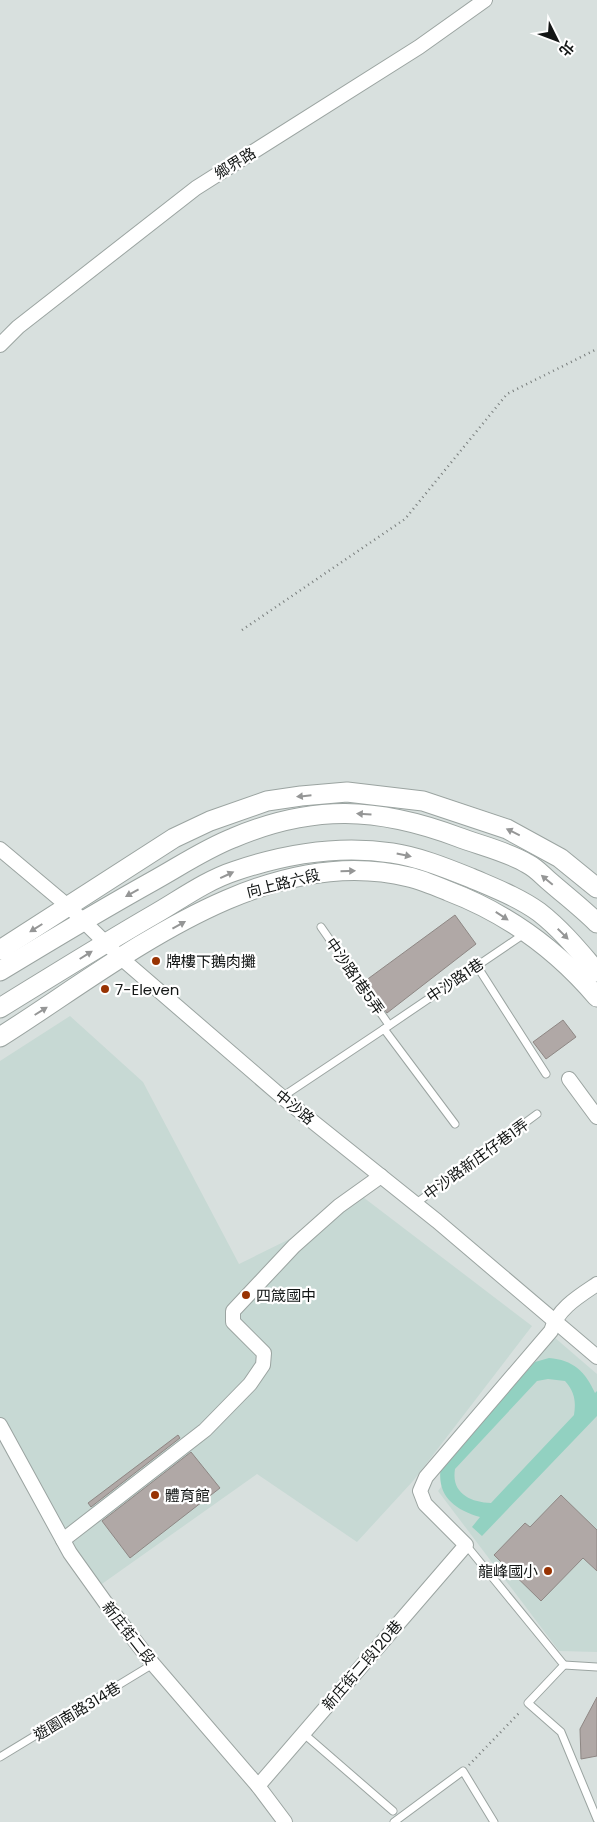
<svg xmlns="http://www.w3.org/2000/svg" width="597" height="1822" font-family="Poppins,'Noto Sans TC',sans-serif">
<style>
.built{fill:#c7d9d4}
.green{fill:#92d1c1;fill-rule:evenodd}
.building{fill:#b0a8a6;stroke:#8e8784}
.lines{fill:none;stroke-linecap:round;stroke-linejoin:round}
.lane-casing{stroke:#9ba4a1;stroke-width:9}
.street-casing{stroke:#9ba4a1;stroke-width:16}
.secondary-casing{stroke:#9ba4a1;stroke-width:21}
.path{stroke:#787d7c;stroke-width:2.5;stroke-dasharray:1 4;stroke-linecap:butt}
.lane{stroke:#fff;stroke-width:7}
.street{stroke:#fff;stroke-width:14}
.secondary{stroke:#fff;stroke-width:19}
.oneway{fill:#959696}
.poi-dot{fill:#983303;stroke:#fff;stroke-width:2}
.labels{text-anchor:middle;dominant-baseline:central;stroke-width:4.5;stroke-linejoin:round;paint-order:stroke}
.street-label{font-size:15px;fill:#131615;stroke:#fff}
.poi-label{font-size:15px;fill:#131615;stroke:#fff;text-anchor:start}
</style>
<rect width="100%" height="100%" fill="#d8e0de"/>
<!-- built -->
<g class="built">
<path d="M 70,1016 L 143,1082 L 239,1264 L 302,1233 L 359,1194 L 532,1326 L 413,1481 L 357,1542 L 257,1474 L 99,1586 L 70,1544 L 0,1422 L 0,1061 Z"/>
<path d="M 554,1337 L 597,1374 L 597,1652 L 559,1651 L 438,1491 Z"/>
</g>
<!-- green -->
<path class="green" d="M 549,1358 C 573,1360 585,1371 595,1393 L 597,1391 L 597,1416 L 482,1536 L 472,1527 L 480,1517 C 453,1509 436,1495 441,1465 L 535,1362 ZM 548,1379 L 565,1381 C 575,1392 576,1402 574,1415 L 491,1503 C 470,1502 451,1493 455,1469 L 537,1381 Z"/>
<!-- building -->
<g class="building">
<path d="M 455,915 L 476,944 L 387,1013 L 365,981 Z"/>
<path d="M 563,1020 L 576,1037 L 546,1059 L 533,1042 Z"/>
<path d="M 178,1435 L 180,1438 L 91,1507 L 88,1503 Z"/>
<path d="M 191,1452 L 220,1488 L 130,1558 L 102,1521 Z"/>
<path d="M 561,1495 L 597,1530 L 597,1571 L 583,1558 L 541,1601 L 494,1555 L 525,1523 L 530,1527 Z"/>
<path d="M 597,1697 L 597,1756 L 581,1759 L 580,1729 Z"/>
</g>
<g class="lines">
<defs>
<g id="lane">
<path d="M 321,927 L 389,1025"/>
<path d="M 477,966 L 546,1074"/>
<path d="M 384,1029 L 524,934"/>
<path d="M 282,1097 L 384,1029 L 455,1124"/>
<path d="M 415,1204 L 537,1114"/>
<path d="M 466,1545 L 564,1665 L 528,1703 L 561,1732 L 597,1819"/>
<path d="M 564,1665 L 597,1667"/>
<path d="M 303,1733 L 393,1811"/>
<path d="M 0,1757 L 153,1664"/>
<path d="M 394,1822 L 463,1771 L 494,1822"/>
</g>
<g id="street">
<path d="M 0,345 L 18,327 L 196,188 L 419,47 L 485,0"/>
<path d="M 0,849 L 69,907 L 121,958 L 282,1097 L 437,1221 L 597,1357"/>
<path d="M 569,1079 L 597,1117"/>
<path d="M 0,1425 L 70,1553 L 105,1602 L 153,1664 L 258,1786 L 285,1822"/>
<path d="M 63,1540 L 205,1430 L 250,1384 L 263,1365 L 264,1353 L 233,1322 L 233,1311 L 294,1246 L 339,1206 L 381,1176"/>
<path d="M 258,1786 L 466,1545 L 425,1504 L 420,1491 L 426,1477 L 551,1331 C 557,1309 579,1296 597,1284"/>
</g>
<g id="secondary">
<path d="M 0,950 L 174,838 L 210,821 L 267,801 L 301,796 L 347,792 L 423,801 L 507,829 L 560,858 L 597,888"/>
<path d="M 0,971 C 51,940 101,910 153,881 C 180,866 205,849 233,838 C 313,804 378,807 458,837 C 479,845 509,852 528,864 C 536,868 542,875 549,881 C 565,895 582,908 597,923"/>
<path d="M 0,1008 C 52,976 103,944 155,914 C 181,899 207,880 235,871 C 285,854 340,845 392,853 C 419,857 446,868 471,878 C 494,888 518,897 539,912 C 561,929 579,951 597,972"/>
<path d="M 0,1037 C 116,964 262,840 409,877 C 422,880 436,886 448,891 C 506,913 557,950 597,997"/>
</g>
</defs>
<!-- lane casing -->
<use href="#lane" class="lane-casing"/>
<!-- street casing -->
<use href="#street" class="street-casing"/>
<!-- secondary casing -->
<use href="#secondary" class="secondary-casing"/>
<!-- path -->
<g class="path">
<path d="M 242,630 L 405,519 L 507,394 L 597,349"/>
<path d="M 469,1765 L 521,1711"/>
</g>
<!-- lane -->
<use href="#lane" class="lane"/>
<!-- street -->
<use href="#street" class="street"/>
<!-- secondary -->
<use href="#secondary" class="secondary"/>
</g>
<!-- one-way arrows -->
<defs><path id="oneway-solid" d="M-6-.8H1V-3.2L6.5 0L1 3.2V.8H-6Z" transform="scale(1.25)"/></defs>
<g class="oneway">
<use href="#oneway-solid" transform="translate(304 796) rotate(174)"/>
<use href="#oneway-solid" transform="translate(364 814) rotate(-176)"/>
<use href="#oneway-solid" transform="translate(513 832) rotate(-154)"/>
<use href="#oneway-solid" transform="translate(404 855) rotate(12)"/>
<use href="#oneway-solid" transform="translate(348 871) rotate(-1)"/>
<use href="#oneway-solid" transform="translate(227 875) rotate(-25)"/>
<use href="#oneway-solid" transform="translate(547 880) rotate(-140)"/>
<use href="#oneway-solid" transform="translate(132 893) rotate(151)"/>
<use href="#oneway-solid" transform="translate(502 916) rotate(33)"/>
<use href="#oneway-solid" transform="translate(179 925) rotate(-29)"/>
<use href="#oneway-solid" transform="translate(36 928) rotate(148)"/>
<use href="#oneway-solid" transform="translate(563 934) rotate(45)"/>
<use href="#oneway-solid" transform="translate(86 955) rotate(-32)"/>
<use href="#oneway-solid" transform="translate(41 1011) rotate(-32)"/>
</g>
<!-- markers -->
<g class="poi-dot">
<circle cx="156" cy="961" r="5"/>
<circle cx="105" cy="989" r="5"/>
<circle cx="246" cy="1295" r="5"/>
<circle cx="155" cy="1495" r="5"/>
<circle cx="548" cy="1571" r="5"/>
</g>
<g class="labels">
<!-- street labels -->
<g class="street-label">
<text transform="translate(235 163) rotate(-32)">鄉界路</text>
<text transform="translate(283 883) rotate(-14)">向上路六段</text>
<text transform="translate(355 976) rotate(55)">中沙路1巷5弄</text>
<text transform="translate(455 980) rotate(-34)">中沙路1巷</text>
<text transform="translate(295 1107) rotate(39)">中沙路</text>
<text transform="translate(476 1159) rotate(-36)">中沙路新庄仔巷1弄</text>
<text transform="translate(129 1633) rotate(52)">新庄街二段</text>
<text transform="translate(362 1665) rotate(-49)">新庄街二段120巷</text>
<text transform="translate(77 1711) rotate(-31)">遊園南路314巷</text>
</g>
<!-- poi labels -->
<g class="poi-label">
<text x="166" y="961">牌樓下鵝肉攤</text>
<text x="115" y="989">7-Eleven</text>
<text x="256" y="1295">四箴國中</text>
<text x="165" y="1495">體育館</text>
<text x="538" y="1571" text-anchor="end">龍峰國小</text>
</g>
</g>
<!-- north arrow -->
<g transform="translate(557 40) rotate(132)" stroke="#ffffff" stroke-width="4" paint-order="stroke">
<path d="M0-4L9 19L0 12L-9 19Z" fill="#131615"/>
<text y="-8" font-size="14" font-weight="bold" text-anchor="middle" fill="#131615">北</text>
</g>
</svg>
